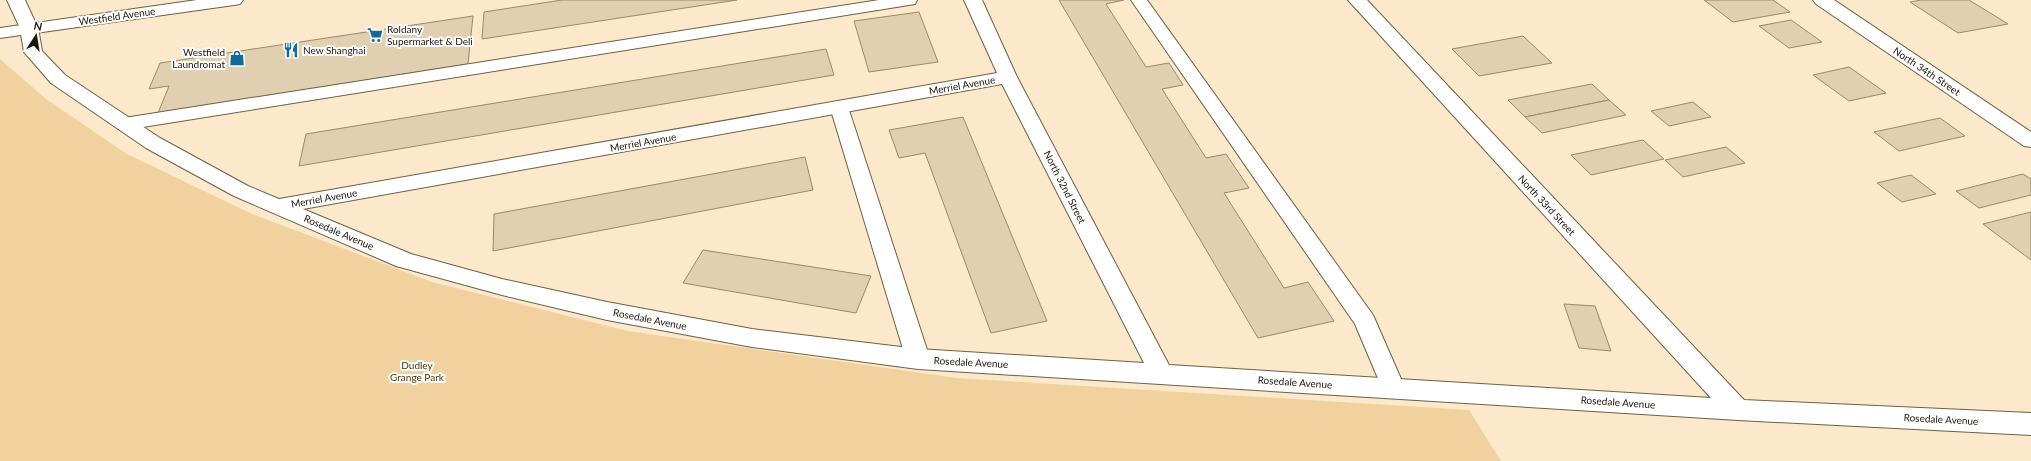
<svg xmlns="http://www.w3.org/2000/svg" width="2031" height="461" font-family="Lato,sans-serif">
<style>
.green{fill:#f1d29e}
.building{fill:#e1cfb1;stroke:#99886c}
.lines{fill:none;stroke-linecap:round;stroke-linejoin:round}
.service-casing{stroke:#6f5f44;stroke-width:2}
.minor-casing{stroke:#6f5f44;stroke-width:2}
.tertiary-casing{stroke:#6f5f44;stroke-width:2}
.service{fill:#fff;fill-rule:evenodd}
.minor{fill:#fff;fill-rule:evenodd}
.tertiary{fill:#fff;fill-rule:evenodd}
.labels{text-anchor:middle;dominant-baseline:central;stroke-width:4;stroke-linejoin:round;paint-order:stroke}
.street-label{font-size:10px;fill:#1c150a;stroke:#fff}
.poi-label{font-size:10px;fill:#1c150a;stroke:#fff;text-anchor:start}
.park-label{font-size:10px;fill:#4d370b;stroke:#fff}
</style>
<rect width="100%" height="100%" fill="#fce9cb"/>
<!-- green -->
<path class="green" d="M 0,59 L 46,99 L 127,154 L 252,214 L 432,282 L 628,331 L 957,378 L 1469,410 L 1501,461 L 0,461 Z"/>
<!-- building -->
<g class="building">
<path d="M 562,0 L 737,0 L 482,39 L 484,12 Z"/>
<path d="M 1059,0 L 1124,0 L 1106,4 L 1146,67 L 1169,63 L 1183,85 L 1162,89 L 1206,158 L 1226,154 L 1249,188 L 1224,193 L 1284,288 L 1308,282 L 1334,321 L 1258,338 Z"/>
<path d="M 1704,0 L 1773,0 L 1790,12 L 1733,22 Z"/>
<path d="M 1921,0 L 1969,0 L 2008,24 L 1958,33 L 1910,2 Z"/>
<path d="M 919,12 L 938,62 L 869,72 L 854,21 Z"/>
<path d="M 473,16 L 468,64 L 158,113 L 169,86 L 149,89 L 160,63 Z"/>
<path d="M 1791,20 L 1822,42 L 1789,48 L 1759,26 Z"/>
<path d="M 1523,36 L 1552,63 L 1479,76 L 1452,49 Z"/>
<path d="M 826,49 L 834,75 L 299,166 L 306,134 Z"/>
<path d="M 1849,67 L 1886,93 L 1849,101 L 1813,75 Z"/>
<path d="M 1592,84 L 1609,100 L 1525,117 L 1508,100 Z"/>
<path d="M 1609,100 L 1626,115 L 1542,133 L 1525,117 Z"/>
<path d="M 1693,102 L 1711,117 L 1669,126 L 1651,111 Z"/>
<path d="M 963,117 L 1047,321 L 991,333 L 925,153 L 899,158 L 889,130 Z"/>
<path d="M 1940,118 L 1965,136 L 1899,151 L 1874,132 Z"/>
<path d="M 1643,140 L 1664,159 L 1591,175 L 1571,155 Z"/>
<path d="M 1726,147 L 1745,163 L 1683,177 L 1665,160 Z"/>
<path d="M 805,157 L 813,190 L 493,251 L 494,214 Z"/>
<path d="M 2023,174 L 2031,179 L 2031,195 L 1979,208 L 1956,191 Z"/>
<path d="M 1911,175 L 1936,194 L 1902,202 L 1877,183 Z"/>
<path d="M 2031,212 L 2031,260 L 1983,224 Z"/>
<path d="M 703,250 L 871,276 L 856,313 L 683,283 Z"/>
<path d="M 1564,304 L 1595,306 L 1611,351 L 1579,348 Z"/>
</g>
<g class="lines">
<defs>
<g id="service">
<path d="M 879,0 L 917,0 L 915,4 L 909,5 L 124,130 L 117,128 L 115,124 L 117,120 L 124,118 Z"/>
<path d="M 1131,0 L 1147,0 L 1373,315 L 1405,388 L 1401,395 L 1393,398 L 1385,395 L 1355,324 Z"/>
<path d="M 839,101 L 846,103 L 848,107 L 930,359 L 926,365 L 918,368 L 910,365 L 906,359 L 830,107 L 832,103 Z"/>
</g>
<g id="minor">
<path d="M 7,0 L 25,0 L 38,28 L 42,51 L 65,75 L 160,138 L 248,186 L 279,199 L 997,73 L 964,0 L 982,0 L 1017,77 L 1169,365 L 1711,398 L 1348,0 L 1367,0 L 1744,400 L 2031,413 L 2031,435 L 1738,420 L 918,369 L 752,347 L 607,320 L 502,295 L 396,266 L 234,196 L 146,148 L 51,83 L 24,52 L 20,28 ZM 1002,84 L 1144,363 L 918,349 L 752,329 L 607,302 L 502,279 L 411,254 L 303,209 Z"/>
<path d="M 1813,0 L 1834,0 L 2031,132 L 2031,147 L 2024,146 L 1816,4 Z"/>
</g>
<path id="tertiary" d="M 197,0 L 243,0 L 240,4 L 234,5 L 0,38 L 0,28 Z"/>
</defs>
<!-- service casing -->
<use href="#service" class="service-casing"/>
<!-- minor casing -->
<use href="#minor" class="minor-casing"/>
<!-- tertiary casing -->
<use href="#tertiary" class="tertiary-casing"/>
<!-- service -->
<use href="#service" class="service"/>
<!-- minor -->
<use href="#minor" class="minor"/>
<!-- tertiary -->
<use href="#tertiary" class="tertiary"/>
</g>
<!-- icons -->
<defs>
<symbol id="supermarket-bare" viewBox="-9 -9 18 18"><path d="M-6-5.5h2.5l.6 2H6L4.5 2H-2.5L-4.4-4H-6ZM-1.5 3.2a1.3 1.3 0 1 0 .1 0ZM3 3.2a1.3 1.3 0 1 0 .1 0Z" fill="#126a9a" stroke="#fff" stroke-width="2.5" paint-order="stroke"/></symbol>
<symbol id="restaurant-bare" viewBox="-9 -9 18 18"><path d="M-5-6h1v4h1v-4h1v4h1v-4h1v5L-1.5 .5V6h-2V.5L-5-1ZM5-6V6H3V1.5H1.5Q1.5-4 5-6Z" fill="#126a9a" stroke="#fff" stroke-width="2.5" paint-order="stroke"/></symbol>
<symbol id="shop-bare" viewBox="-9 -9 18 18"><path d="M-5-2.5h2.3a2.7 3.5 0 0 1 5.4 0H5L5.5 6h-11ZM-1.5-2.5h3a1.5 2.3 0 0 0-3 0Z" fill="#126a9a" stroke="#fff" stroke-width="2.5" paint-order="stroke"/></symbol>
</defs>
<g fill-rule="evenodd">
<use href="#supermarket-bare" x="364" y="24" width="22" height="22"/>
<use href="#restaurant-bare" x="280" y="39" width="22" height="22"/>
<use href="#shop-bare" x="226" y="47" width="22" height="22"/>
</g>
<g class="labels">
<!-- street labels -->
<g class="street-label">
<text transform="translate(117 16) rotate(-8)">Westfield Avenue</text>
<text transform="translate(1927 71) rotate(34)">North 34th Street</text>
<text transform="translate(962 85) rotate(-10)">Merriel Avenue</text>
<text transform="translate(643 142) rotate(-10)">Merriel Avenue</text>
<text transform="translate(1065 187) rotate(63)">North 32nd Street</text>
<text transform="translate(324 198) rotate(-10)">Merriel Avenue</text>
<text transform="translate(1547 205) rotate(47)">North 33rd Street</text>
<text transform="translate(339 232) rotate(23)">Rosedale Avenue</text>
<text transform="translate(650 319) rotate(11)">Rosedale Avenue</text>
<text transform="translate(971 362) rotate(3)">Rosedale Avenue</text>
<text transform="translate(1295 382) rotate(4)">Rosedale Avenue</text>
<text transform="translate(1618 402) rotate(4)">Rosedale Avenue</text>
<text transform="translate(1941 419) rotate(3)">Rosedale Avenue</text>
</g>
<!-- poi labels -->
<g class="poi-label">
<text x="387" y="29">Roldany<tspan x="387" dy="12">Supermarket &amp; Deli</tspan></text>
<text x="303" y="50">New Shanghai</text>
<text x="225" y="52" text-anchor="end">Westfield<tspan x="225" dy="12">Laundromat</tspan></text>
</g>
<!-- park labels -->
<g class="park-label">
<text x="417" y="365">Dudley<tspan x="417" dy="12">Grange Park</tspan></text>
</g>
</g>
<!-- north arrow -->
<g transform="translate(36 36) rotate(12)" stroke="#ffffff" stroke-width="3" paint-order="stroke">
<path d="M0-3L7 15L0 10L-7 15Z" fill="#1c150a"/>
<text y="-6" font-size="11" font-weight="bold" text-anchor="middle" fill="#1c150a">N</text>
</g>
</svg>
